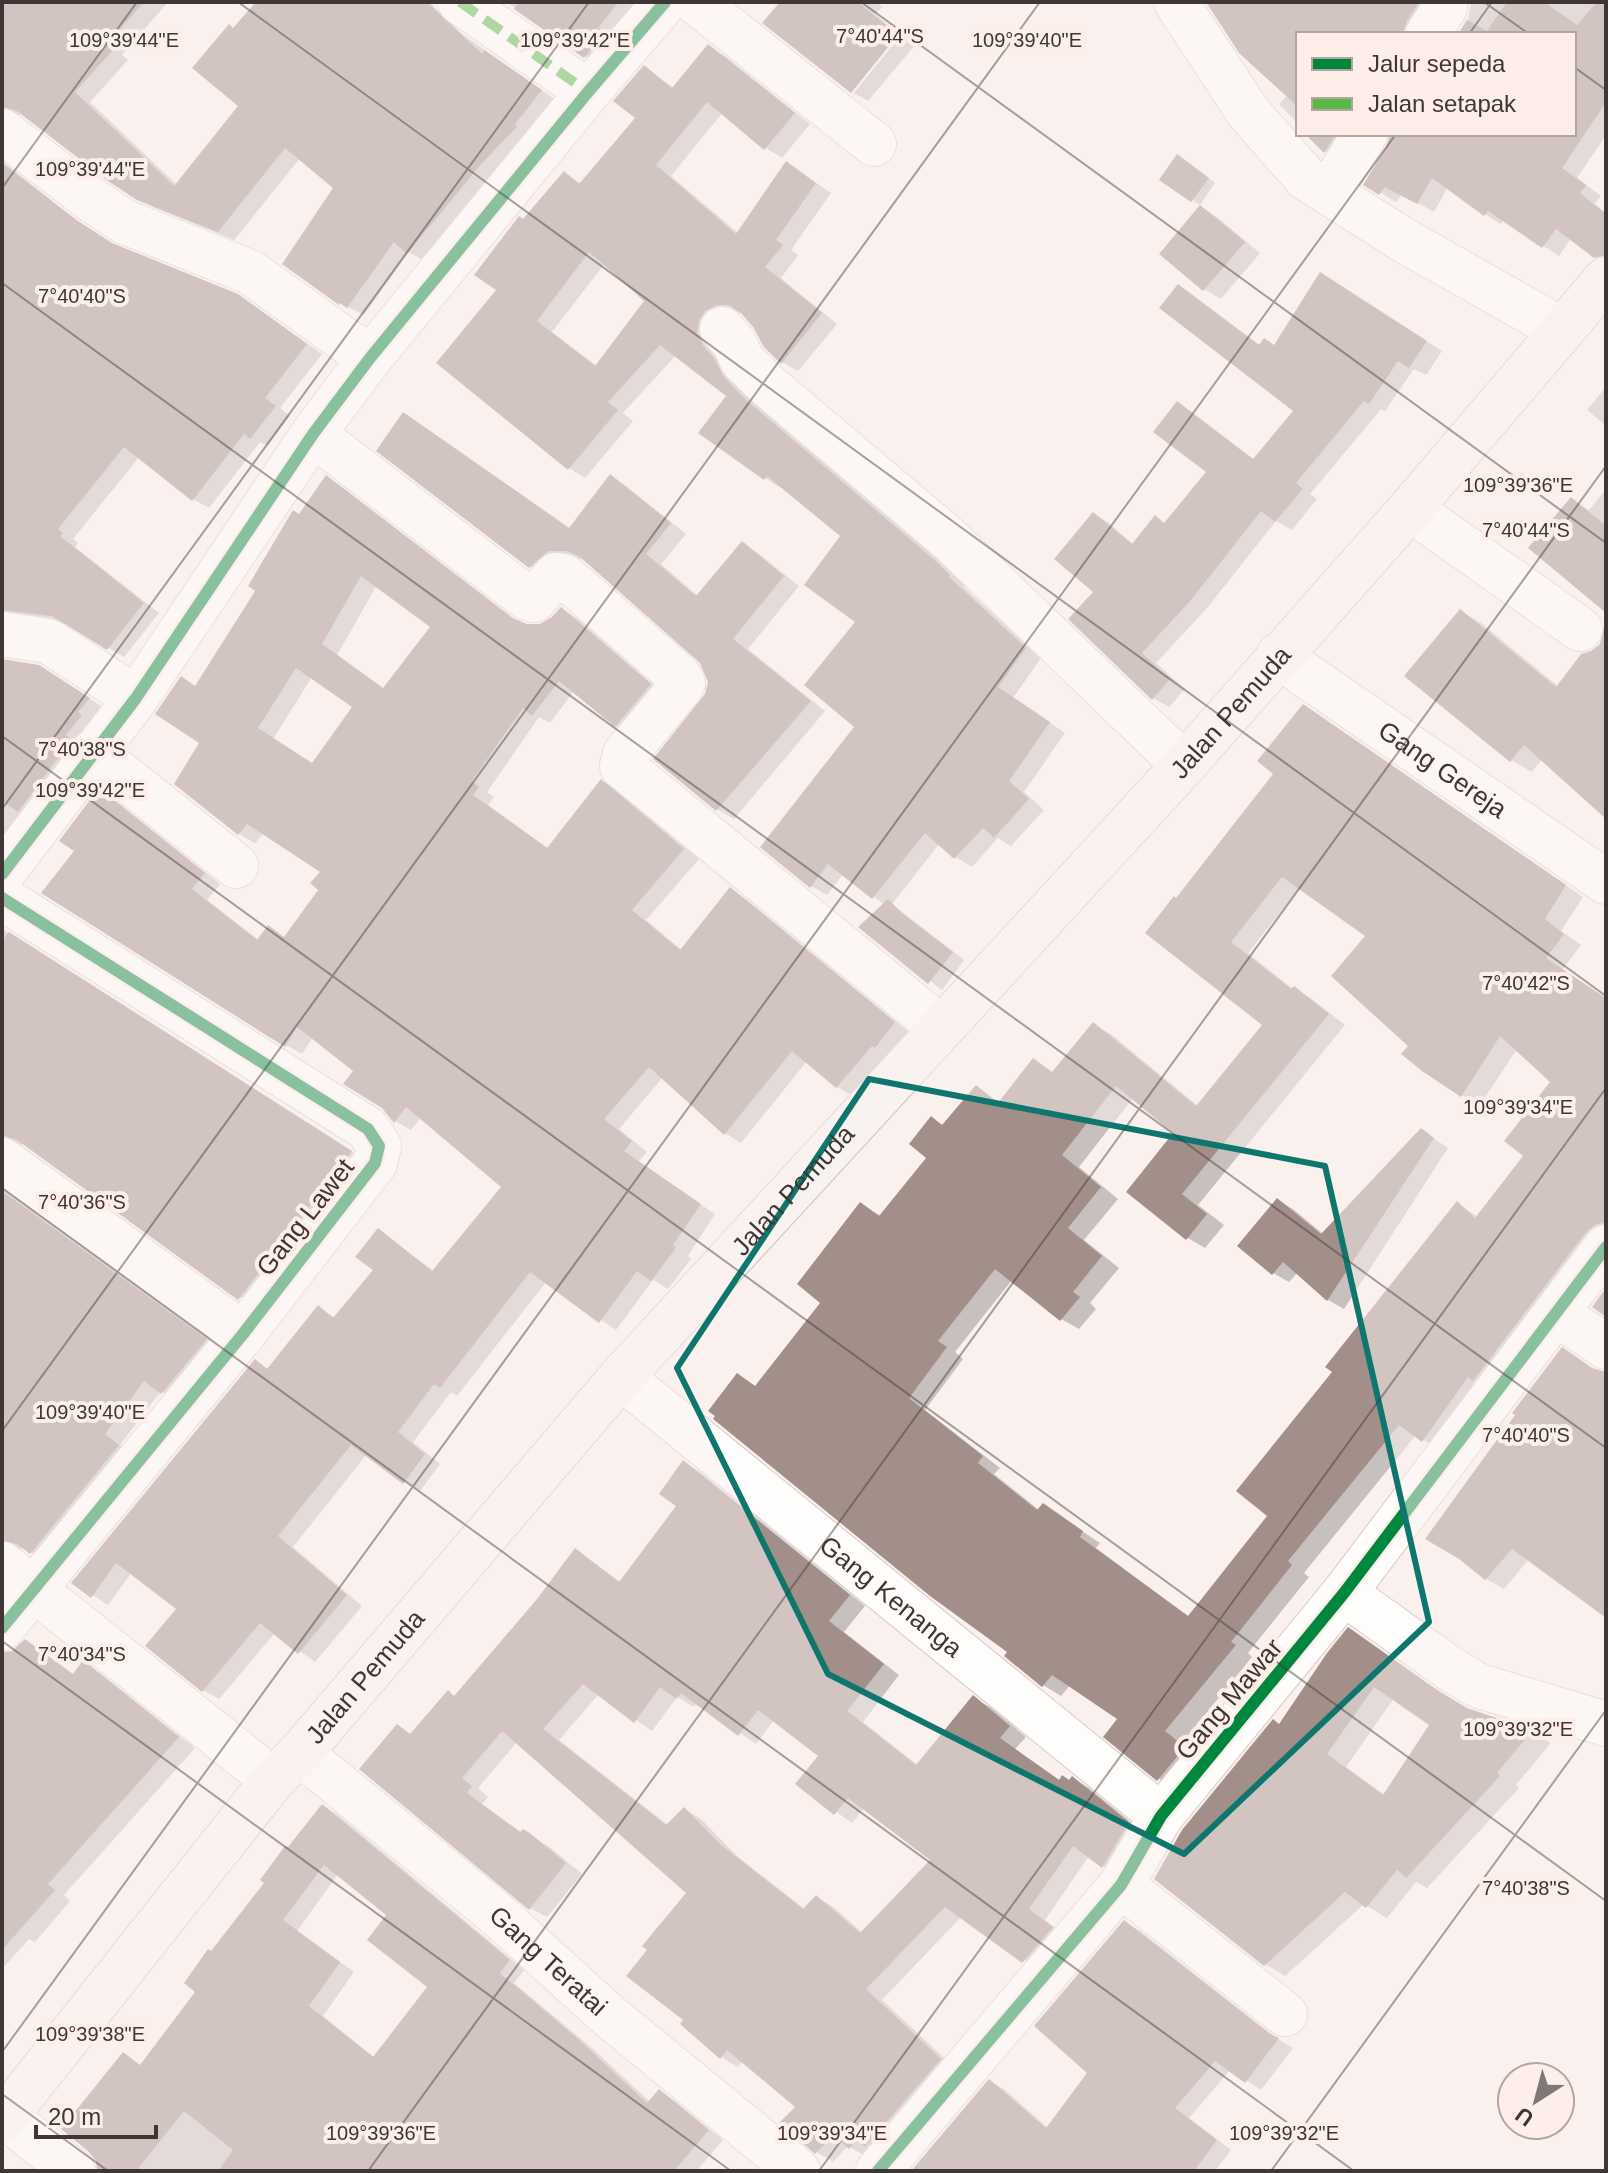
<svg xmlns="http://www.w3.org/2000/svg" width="1608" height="2173" font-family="Helvetica,sans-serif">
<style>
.shadow{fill:#0003;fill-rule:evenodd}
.building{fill:#a38f8a;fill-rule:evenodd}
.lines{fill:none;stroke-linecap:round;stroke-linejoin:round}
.minor-casing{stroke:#d4cdcb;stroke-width:46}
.major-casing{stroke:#cdc0bd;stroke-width:46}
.minor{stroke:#fefdfc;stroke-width:44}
.major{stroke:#f8f3f1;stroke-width:44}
.quiet{stroke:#58b947;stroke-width:10;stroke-dasharray:20 10;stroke-linecap:butt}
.cycleway-casing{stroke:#feeeea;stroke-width:17}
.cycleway{stroke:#00873e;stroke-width:12}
.marked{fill:none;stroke:#0f766e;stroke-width:6;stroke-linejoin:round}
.ticks{fill:none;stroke:#3f3735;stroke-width:2;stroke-opacity:0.45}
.labels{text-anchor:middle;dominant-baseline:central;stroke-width:8;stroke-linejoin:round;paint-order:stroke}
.street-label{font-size:26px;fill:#3f3735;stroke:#feeeea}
.ticks-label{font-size:20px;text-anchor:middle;fill:#3f3735;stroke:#feeeea;stroke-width:8;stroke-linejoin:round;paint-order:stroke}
</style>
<rect width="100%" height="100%" fill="#faf1ee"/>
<!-- shadow -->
<g class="shadow">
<path d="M 2,2 L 168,2 L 122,55 L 128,60 L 90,102 L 177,185 L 241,106 L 235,30 L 259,2 L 429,2 L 462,34 L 557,101 L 424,261 L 409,252 L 364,315 L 340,303 L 335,187 L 300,158 L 234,240 L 155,208 L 138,198 L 24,114 L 10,116 L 2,122 Z"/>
<path d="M 507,2 L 634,2 L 639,5 L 600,66 Z"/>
<path d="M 783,2 L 876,2 L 882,7 L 875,14 L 898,33 L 850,91 Z"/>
<path d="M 1215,2 L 1430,2 L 1399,34 L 1298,34 L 1298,123 L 1279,104 L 1288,95 Z"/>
<path d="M 1471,2 L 1606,2 L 1606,135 L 1577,178 L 1601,196 L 1595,204 L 1606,213 L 1606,263 L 1571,238 L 1559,256 L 1504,220 L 1501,224 L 1485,214 L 1448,187 L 1434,212 L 1402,194 L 1396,202 L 1366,184 L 1388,147 L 1392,134 L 1574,134 L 1574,34 L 1460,34 L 1468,21 Z"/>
<path d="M 901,35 L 914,46 L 868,101 L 854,93 Z"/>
<path d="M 709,47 L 725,56 L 810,124 L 782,158 L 766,148 L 723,112 L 671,176 L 738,233 L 802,173 L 831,193 L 791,250 L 798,255 L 781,278 L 837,324 L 798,371 L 782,362 L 744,313 L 734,313 L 740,389 L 763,411 L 948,568 L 965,585 L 964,587 L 1041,658 L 1013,698 L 1065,733 L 1024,792 L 1044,810 L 1011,846 L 998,838 L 972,867 L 955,857 L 940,843 L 892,904 L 964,960 L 942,990 L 861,927 L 885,905 L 843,874 L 827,895 L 811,886 L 857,726 L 858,622 L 843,536 L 782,486 L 781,488 L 765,478 L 728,395 L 676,355 L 623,413 L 633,421 L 585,478 L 569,468 L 499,289 L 524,221 L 564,174 L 582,184 L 638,118 L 644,68 L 674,88 ZM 605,263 L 647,300 L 597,366 L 552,332 Z"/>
<path d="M 1308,134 L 1358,134 L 1341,161 L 1325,151 Z"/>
<path d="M 2,161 L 51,200 L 2,254 Z"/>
<path d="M 1185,161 L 1215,183 L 1200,205 L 1162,179 Z"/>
<path d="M 1201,207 L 1217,217 L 1260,253 L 1221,299 L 1204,289 L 1162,254 Z"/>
<path d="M 121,249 L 254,306 L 322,354 L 280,408 L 290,416 L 267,446 L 260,442 L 209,508 L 193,499 L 139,457 L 73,539 L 78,543 L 75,547 L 159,613 L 124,657 L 69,624 L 22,617 L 2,625 L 2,307 Z"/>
<path d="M 1336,283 L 1442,351 L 1426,375 L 1414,369 L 1385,411 L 1381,409 L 1310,494 L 1317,499 L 1292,530 L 1276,521 L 1207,608 L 1156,663 L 1185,689 L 1169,707 L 1153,698 L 1096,592 L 1094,514 L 1109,523 L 1134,545 L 1155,517 L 1166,524 L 1208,472 L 1177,404 L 1255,460 L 1296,410 L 1178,286 L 1261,346 L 1276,347 Z"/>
<path d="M 1606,387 L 1606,426 L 1587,410 Z"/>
<path d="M 420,424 L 571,529 L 610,476 L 626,486 L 686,534 L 661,564 L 698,596 L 742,543 L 758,553 L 799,586 L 748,649 L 825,711 L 734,819 L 717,809 L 656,759 L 707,695 L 710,682 L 697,656 L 585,559 L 565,560 L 546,576 L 530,566 Z"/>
<path d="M 326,478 L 342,487 L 520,623 L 541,626 L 562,609 L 578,619 L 665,695 L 632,735 L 616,726 L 574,691 L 550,723 L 539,717 L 487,792 L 494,797 L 488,805 L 549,849 L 602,781 L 618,791 L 699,859 L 646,920 L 682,950 L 730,889 L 746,899 L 910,1033 L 853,1096 L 837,1087 L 807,1061 L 741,1143 L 725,1133 L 663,1077 L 619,1129 L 647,1152 L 638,1162 L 715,1214 L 688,1256 L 691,1259 L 668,1289 L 653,1280 L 616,1330 L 546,1282 L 457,1396 L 451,1392 L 413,1442 L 440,1464 L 420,1491 L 367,1454 L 293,1547 L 362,1606 L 315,1662 L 275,1633 L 219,1699 L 203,1690 L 179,1608 L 132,1572 L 108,1605 L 74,1583 L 255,1362 L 269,1370 L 318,1308 L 336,1318 L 375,1270 L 378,1231 L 434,1271 L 504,1187 L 421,1117 L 411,1130 L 395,1121 L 356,1071 L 313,1037 L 302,1054 L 286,1045 L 76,851 L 99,791 L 115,800 L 220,884 L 207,900 L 259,940 L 268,928 L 286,938 L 321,890 L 323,871 L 264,833 L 255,843 L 239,834 L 201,743 L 197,688 L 258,590 L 299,517 ZM 377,585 L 433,627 L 384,689 L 337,655 ZM 312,677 L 355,707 L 314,765 L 273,739 Z"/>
<path d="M 1606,489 L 1606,611 L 1572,500 L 1589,510 Z"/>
<path d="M 1460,611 L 1481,623 L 1559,687 L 1606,695 L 1606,817 L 1542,759 L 1532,772 L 1511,760 Z"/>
<path d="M 2,661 L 55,677 L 104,708 L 2,862 Z"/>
<path d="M 1304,706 L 1583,897 L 1561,931 L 1581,945 L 1562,970 L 1606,999 L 1606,1240 L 1441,1451 L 1416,1435 L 1304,1573 L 1309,1577 L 1248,1653 L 1252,1657 L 1182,1743 L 1202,1759 L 1176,1790 L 1159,1779 L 1106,1737 L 1120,1719 L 1070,1685 L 1061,1696 L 1043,1685 L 738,1375 L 757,1387 L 823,1302 L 861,1204 L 881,1216 L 928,1157 L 932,1119 L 944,1126 L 976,1087 L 1000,1103 L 1034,1061 L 1054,1073 L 1094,1025 L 1112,1035 L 1198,1106 L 1265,1024 L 1177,900 L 1276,774 ZM 1300,887 L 1368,935 L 1411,1045 L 1462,1095 L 1480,1105 L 1517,1049 L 1553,1082 L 1526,1156 L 1478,1217 L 1458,1204 L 1334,1372 L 1269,1515 L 1189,1617 L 1096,1548 L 1100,1543 L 1043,1505 L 1039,1510 L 994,1474 L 1000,1468 L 925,1410 L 963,1359 L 955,1352 L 1012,1280 L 1061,1319 L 1079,1329 L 1096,1309 L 1090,1303 L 1119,1268 L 1084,1240 L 1118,1199 L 1079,1167 L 1133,1098 L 1176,1132 L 1129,1192 L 1188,1238 L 1205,1248 L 1224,1225 L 1198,1205 L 1345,1025 L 1312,999 L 1293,989 L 1248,953 Z"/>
<path d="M 2,929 L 368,1162 L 256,1308 L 24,1144 L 10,1146 L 2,1152 Z"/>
<path d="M 1421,1130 L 1448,1148 L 1344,1309 L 1328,1300 L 1298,1272 L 1289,1282 L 1273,1273 L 1277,1200 L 1293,1209 L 1323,1234 Z"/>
<path d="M 2,1189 L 222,1350 L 179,1402 L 161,1391 L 120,1445 L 135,1456 L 48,1562 L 24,1548 L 10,1550 L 2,1556 Z"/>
<path d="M 1597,1372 L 1606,1374 L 1606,1615 L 1529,1559 L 1504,1589 L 1486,1579 L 1461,1558 Z"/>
<path d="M 684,1463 L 700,1472 L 865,1606 L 844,1632 L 899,1675 L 863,1722 L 919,1766 L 973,1698 L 990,1707 L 1026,1737 L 1015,1749 L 1061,1781 L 1070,1782 L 1073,1779 L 1089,1788 L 1144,1833 L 1119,1876 L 1089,1856 L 1045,1920 L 1068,1938 L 1040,1971 L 962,1916 L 882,2000 L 956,2069 L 867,2157 L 848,2146 L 833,2162 L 817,2152 L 861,2039 L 743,2061 L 738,2067 L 721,2057 L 686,2019 L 650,1949 L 689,1893 L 517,1742 L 478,1788 L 488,1797 L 482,1804 L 522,1833 L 548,1846 L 582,1874 L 547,1917 L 530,1908 L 397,1726 L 412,1735 L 456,1697 L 538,1600 L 576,1551 L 621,1582 L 678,1505 ZM 599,1694 L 652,1731 L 677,1697 L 694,1707 L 697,1703 L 756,1744 L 774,1720 L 820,1755 L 797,1784 L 852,1823 L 864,1808 L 933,1859 L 863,1933 L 833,1907 L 817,1897 L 806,1910 L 737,1856 L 701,1819 L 684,1809 L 668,1825 L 559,1740 Z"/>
<path d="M 1349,1630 L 1467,1710 L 1532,1732 L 1551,1743 L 1516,1785 L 1519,1788 L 1427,1888 L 1416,1882 L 1387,1918 L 1364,1904 L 1285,1976 L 1265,1964 L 1280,1726 ZM 1394,1698 L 1432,1725 L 1385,1795 L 1346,1767 Z"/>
<path d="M 25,1642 L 74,1675 L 83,1663 L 100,1673 L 195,1748 L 64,1895 L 70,1901 L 35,1942 L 29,1939 L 2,1969 L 2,1654 L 12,1653 Z"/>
<path d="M 323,1806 L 338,1815 L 524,1970 L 514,1983 L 592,2048 L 650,2102 L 660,2092 L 675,2101 L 723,2140 L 699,2168 L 701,2171 L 99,2171 L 123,2055 L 142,2066 L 198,1992 L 212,1954 ZM 338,1874 L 389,1915 L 430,1987 L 375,2058 L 323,2016 L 354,1972 L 297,1931 Z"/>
<path d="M 1125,1922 L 1140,1931 L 1279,2040 L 1293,2048 L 1261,2090 L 1230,2070 L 1189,2118 L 1231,2150 L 1215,2171 L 913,2171 L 990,2081 L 1005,2090 L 1048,2128 L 1090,2073 Z"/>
</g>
<!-- building -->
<g class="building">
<path d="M 2,2 L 144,2 L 107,44 L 113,50 L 75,92 L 174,186 L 238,106 L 192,68 L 229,24 L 233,28 L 256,2 L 427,2 L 482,54 L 484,50 L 542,90 L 515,124 L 517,127 L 482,163 L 407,254 L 394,242 L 347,308 L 340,303 L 339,305 L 282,264 L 333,188 L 285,148 L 218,232 L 137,200 L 108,181 L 17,111 L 2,107 Z"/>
<path d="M 519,2 L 619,2 L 598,28 L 605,34 L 584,58 L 514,9 Z"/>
<path d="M 780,2 L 858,2 L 898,35 L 851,93 L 762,23 Z"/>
<path d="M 1206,2 L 1419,2 L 1407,21 L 1403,34 L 1298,34 L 1298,107 L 1239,53 Z"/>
<path d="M 1507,2 L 1544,2 L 1577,25 L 1597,2 L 1606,2 L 1606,102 L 1562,168 L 1586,185 L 1580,193 L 1606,214 L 1606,255 L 1594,258 L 1556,229 L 1542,248 L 1488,211 L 1484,216 L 1432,178 L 1417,204 L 1385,187 L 1379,195 L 1363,185 L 1386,147 L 1390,134 L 1574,134 L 1574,34 L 1458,34 L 1467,20 L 1487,31 Z"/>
<path d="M 708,44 L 795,113 L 764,150 L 707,102 L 656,165 L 736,234 L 786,161 L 816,183 L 776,240 L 783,245 L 765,267 L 822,313 L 781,364 L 763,346 L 754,328 L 741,313 L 729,305 L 717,305 L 705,311 L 699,320 L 697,333 L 703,345 L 714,358 L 724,377 L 746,400 L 931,557 L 950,575 L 949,577 L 1026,648 L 998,687 L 1050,722 L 1009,781 L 1029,799 L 994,838 L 983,828 L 954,859 L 925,833 L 872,899 L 828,864 L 810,888 L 760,847 L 854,727 L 804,685 L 855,622 L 804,585 L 840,536 L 767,476 L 764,480 L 698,433 L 726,396 L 660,345 L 608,402 L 618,410 L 568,470 L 436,363 L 496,290 L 474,275 L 519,216 L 523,219 L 564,171 L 579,184 L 635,118 L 613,101 L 644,65 L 672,88 ZM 589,252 L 644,301 L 595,366 L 537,321 Z"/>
<path d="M 1305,134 L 1336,134 L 1324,153 Z"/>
<path d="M 1177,154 L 1209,178 L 1191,202 L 1159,180 Z"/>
<path d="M 2,163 L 78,221 L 112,243 L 238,294 L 307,344 L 265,398 L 276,406 L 250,439 L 244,434 L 192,501 L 124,447 L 58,529 L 63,533 L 60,536 L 144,603 L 107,650 L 52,616 L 2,610 Z"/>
<path d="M 1200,205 L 1245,242 L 1203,291 L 1159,254 Z"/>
<path d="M 1320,272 L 1427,341 L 1409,368 L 1398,361 L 1369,404 L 1364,401 L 1296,483 L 1303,489 L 1275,522 L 1261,511 L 1191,600 L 1142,653 L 1170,679 L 1152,700 L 1068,619 L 1093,592 L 1054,559 L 1093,512 L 1132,544 L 1155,515 L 1164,523 L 1206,472 L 1153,432 L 1177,401 L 1253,459 L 1293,411 L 1159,308 L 1178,284 L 1259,345 L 1264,338 L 1274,345 Z"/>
<path d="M 403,412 L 569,528 L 610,474 L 671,523 L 646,554 L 696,596 L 742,541 L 784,576 L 733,639 L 811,701 L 716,811 L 653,759 L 705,694 L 708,682 L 700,663 L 580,557 L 567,551 L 548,551 L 529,568 L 376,451 Z"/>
<path d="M 326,475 L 512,618 L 527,624 L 540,624 L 552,617 L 561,607 L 651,684 L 615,727 L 559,681 L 532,716 L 523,708 L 472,781 L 479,787 L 473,795 L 547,848 L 601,779 L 684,849 L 632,910 L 680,950 L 730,887 L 895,1022 L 875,1048 L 872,1046 L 836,1088 L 792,1051 L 724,1135 L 649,1067 L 604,1119 L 632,1141 L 624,1151 L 701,1204 L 673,1245 L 676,1248 L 651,1281 L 637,1271 L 599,1323 L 530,1272 L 440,1388 L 434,1384 L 398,1432 L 425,1454 L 403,1484 L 351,1445 L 278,1536 L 347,1595 L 298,1654 L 260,1623 L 202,1692 L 145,1646 L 176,1609 L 116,1563 L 91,1598 L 71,1583 L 255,1359 L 267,1369 L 318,1305 L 333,1318 L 373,1270 L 355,1257 L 378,1228 L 432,1271 L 501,1187 L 406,1107 L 394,1123 L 382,1108 L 343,1084 L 353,1071 L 297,1027 L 285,1047 L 41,893 L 74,851 L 59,841 L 99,788 L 205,873 L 192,889 L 257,940 L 268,925 L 284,937 L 318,890 L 310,883 L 320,872 L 247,824 L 238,835 L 174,784 L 199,743 L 155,714 L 181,676 L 195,686 L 255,591 L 248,586 L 293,510 L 299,514 ZM 361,576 L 430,627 L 383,688 L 322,644 ZM 296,668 L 352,707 L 312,763 L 258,728 Z"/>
<path d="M 1571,497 L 1606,526 L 1606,613 L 1528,548 Z"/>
<path d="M 1460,609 L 1556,687 L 1581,654 L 1591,651 L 1600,644 L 1606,619 L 1606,819 L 1524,745 L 1510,762 L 1404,676 Z"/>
<path d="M 2,659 L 39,665 L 90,698 L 78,712 L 82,715 L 66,735 L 71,740 L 18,812 L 2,801 Z"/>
<path d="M 1303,704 L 1566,885 L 1545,919 L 1564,934 L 1546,958 L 1606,998 L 1606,1223 L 1596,1224 L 1586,1232 L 1473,1381 L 1468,1377 L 1422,1442 L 1399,1425 L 1288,1561 L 1292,1565 L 1231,1642 L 1236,1645 L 1165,1731 L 1185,1747 L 1157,1781 L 1103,1737 L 1117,1719 L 1052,1675 L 1042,1687 L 1004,1656 L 1007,1652 L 930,1596 L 713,1419 L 715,1416 L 708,1411 L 737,1373 L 755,1386 L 820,1303 L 797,1284 L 860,1202 L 879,1216 L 926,1158 L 909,1144 L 931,1116 L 942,1125 L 976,1085 L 998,1103 L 1033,1058 L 1052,1072 L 1093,1022 L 1196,1106 L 1262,1025 L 1145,933 L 1174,896 L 1176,898 L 1273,774 L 1257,761 ZM 1282,877 L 1365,936 L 1331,976 L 1408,1046 L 1401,1054 L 1422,1071 L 1461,1097 L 1500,1036 L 1550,1082 L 1504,1141 L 1523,1156 L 1475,1218 L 1457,1201 L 1325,1367 L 1332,1372 L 1236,1491 L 1267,1516 L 1188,1616 L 1080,1537 L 1083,1531 L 1043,1503 L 1037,1510 L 978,1463 L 983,1456 L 909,1398 L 947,1347 L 938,1341 L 995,1269 L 1060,1321 L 1080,1297 L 1073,1292 L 1102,1256 L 1068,1228 L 1101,1187 L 1062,1155 L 1116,1086 L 1173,1133 L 1126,1192 L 1186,1240 L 1207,1214 L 1182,1194 L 1329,1014 L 1294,986 L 1291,989 L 1231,942 Z"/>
<path d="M 888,899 L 903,914 L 953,952 L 928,984 L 858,927 Z"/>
<path d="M 9,932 L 352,1151 L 238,1300 L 17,1140 L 2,1135 L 2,941 Z"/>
<path d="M 1421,1128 L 1434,1138 L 1327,1301 L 1283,1262 L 1272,1275 L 1237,1246 L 1277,1198 L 1321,1234 Z"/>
<path d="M 2,1191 L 207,1339 L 161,1394 L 144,1381 L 105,1434 L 119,1445 L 30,1554 L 17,1544 L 2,1540 Z"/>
<path d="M 1606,1288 L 1606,1317 L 1592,1307 Z"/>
<path d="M 1562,1347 L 1592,1368 L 1606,1372 L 1606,1618 L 1512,1549 L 1485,1580 L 1459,1559 L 1425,1539 L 1515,1415 L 1512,1413 Z"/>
<path d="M 683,1460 L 850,1595 L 829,1621 L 884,1664 L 847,1711 L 916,1765 L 973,1695 L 1010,1726 L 1000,1738 L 1059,1780 L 1062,1775 L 1069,1780 L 1072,1776 L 1129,1822 L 1102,1868 L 1073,1846 L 1029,1909 L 1053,1927 L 1022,1963 L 945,1907 L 866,1989 L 941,2059 L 865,2147 L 857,2140 L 849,2149 L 833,2135 L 815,2154 L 779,2123 L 795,2107 L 727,2050 L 720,2059 L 680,2024 L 683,2020 L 626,1976 L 647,1950 L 642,1946 L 686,1893 L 502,1731 L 462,1778 L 472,1786 L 467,1793 L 520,1832 L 523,1829 L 531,1834 L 566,1863 L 529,1910 L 359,1769 L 397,1724 L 410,1734 L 448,1690 L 454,1696 L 537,1599 L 575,1548 L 619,1582 L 676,1506 L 659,1494 ZM 583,1684 L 634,1723 L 660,1687 L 676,1699 L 681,1693 L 738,1736 L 758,1710 L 818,1756 L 795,1784 L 834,1815 L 848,1798 L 930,1860 L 860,1933 L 816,1895 L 803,1909 L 720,1844 L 684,1807 L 666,1825 L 543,1729 Z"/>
<path d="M 1348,1627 L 1437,1690 L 1467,1708 L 1533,1730 L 1497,1773 L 1500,1776 L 1406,1878 L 1397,1870 L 1366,1908 L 1345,1892 L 1264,1966 L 1154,1879 L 1182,1830 L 1273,1719 L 1279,1724 L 1327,1653 ZM 1374,1687 L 1429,1725 L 1383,1795 L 1327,1754 Z"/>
<path d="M 25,1639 L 73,1674 L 83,1660 L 179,1737 L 48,1884 L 55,1890 L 2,1950 L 2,1652 L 12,1651 Z"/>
<path d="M 322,1804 L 510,1960 L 500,1973 L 576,2037 L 647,2103 L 659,2089 L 709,2130 L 674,2171 L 218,2171 L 233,2150 L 184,2111 L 136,2171 L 97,2171 L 96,2161 L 89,2152 L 61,2129 L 123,2052 L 140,2065 L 195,1992 L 184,1983 L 208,1949 L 211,1951 L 264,1883 L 260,1880 L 285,1846 L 288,1847 ZM 324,1865 L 386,1915 L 367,1940 L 427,1987 L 373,2057 L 309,2006 L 340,1962 L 283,1920 Z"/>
<path d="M 1124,1920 L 1270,2034 L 1279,2038 L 1245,2083 L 1215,2061 L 1175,2108 L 1217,2140 L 1194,2171 L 911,2171 L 989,2079 L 1046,2128 L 1087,2073 L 1034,2026 Z"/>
</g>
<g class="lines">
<defs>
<g id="minor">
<path d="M 460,2 L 588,92"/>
<path d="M 696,2 L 874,144"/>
<path d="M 1176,2 L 1248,112 L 1306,178 L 1400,238 L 1562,330"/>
<path d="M 1428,34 L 1445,7"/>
<path d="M 2,131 L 93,201 L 125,222 L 250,272 L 370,358"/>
<path d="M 1329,192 L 1365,134"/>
<path d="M 722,329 L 735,344 L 742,360 L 764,382 L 948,538 L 1184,765"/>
<path d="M 313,434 L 527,598 L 534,600 L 556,575 L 564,576 L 679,676 L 683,683 L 681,687 L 625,754 L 622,766 L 941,1028"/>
<path d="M 1410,509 L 1580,629"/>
<path d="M 2,634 L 48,641 L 136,698"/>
<path id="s1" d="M 1278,656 L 1606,882"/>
<path d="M 93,752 L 236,866"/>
<path d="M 2,874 L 136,698 L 313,434 L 370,358 L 588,92 L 665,2"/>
<path d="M 2,898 L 368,1129 L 379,1146 L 375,1163 L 243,1334 L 2,1628"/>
<path d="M 2,1160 L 243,1334"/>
<path d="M 1556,1313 L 1606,1347"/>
<path id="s2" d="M 621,1377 L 1161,1816"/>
<path d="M 2,1564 L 273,1780"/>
<path d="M 1344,1593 L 1452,1670 L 1479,1686 L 1606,1724"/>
<path id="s3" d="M 300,1753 L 499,1916 L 608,2015 L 798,2171"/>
<path d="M 1121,1885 L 1285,2014"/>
<path d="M 6,2117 L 73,2171"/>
<path d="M 878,2171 L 1121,1885 L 1161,1816 L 1344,1593 L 1606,1247"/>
</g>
<g id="major">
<path id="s4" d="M 2,2121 L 273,1780 L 300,1753 L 621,1377 L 1184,765 L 1410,509 L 1606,279"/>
</g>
</defs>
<!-- minor casing -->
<use href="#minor" class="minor-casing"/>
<!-- major casing -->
<use href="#major" class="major-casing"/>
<!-- minor -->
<use href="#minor" class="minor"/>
<!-- major -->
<use href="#major" class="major"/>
<!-- quiet -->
<path class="quiet" d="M 460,2 L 588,92"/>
<defs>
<g id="cycleway">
<path d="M 2,874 L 136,698 L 313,434 L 370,358 L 588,92 L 665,2"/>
<path d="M 2,898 L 368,1129 L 379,1146 L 375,1163 L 243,1334 L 2,1628"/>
<path d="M 878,2171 L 1121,1885 L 1161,1816 L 1344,1593 L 1606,1247"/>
</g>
</defs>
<!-- cycleway casing -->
<use href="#cycleway" class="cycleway-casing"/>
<!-- cycleway -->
<use href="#cycleway" class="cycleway"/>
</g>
<!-- marked area -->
<path d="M0 0H1608V2173H0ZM 869,1079 L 1325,1166 L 1429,1622 L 1184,1854 L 828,1674 L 677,1368 Z" fill="#faf1ee" fill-opacity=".55" fill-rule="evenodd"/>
<path class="marked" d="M 869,1079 L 1325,1166 L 1429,1622 L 1184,1854 L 828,1674 L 677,1368 Z"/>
<!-- ticks -->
<path class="ticks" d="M 238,2 L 1606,996M 861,2 L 1606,543M 1484,2 L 1529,34M 1469,34 L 1492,2M 1574,67 L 1606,90M 2,188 L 137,2M 2,283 L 1606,1448M 2,736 L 1606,1901M 2,809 L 589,2M 2,1188 L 1354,2171M 2,1431 L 1040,2M 2,1641 L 731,2171M 2,2052 L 1396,134M 2,2094 L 108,2171M 368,2171 L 1606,466M 819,2171 L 1606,1088M 1271,2171 L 1606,1710"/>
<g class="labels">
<!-- street labels -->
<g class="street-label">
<text stroke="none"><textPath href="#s4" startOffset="1870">Jalan Pemuda</textPath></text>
<text stroke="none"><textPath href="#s1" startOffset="200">Gang Gereja</textPath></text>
<text stroke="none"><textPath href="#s4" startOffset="1222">Jalan Pemuda</textPath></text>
<text transform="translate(305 1217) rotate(-52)">Gang Lawet</text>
<text stroke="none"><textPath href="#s2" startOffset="348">Gang Kenanga</textPath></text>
<text stroke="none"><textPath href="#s4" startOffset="574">Jalan Pemuda</textPath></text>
<text transform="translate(1229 1699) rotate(-50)">Gang Mawar</text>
<text stroke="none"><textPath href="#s3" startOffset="324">Gang Teratai</textPath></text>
</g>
</g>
<g class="ticks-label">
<text x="880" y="43">7°40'44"S</text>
<text x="124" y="47">109°39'44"E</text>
<text x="1027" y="47">109°39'40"E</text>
<text x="575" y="47">109°39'42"E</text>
<text x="90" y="176">109°39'44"E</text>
<text x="82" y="303">7°40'40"S</text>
<text x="1518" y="492">109°39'36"E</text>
<text x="1526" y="537">7°40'44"S</text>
<text x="82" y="756">7°40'38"S</text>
<text x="90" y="797">109°39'42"E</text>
<text x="1526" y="990">7°40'42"S</text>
<text x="1518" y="1114">109°39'34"E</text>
<text x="82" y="1209">7°40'36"S</text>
<text x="90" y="1419">109°39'40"E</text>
<text x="1526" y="1442">7°40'40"S</text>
<text x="82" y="1661">7°40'34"S</text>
<text x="1518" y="1736">109°39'32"E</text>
<text x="1526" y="1895">7°40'38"S</text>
<text x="90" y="2041">109°39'38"E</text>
<text x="381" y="2140">109°39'36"E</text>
<text x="832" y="2140">109°39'34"E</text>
<text x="1284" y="2140">109°39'32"E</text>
</g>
<!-- border -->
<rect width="1608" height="2173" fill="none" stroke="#3f3735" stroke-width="8"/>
<!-- legend -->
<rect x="1296" y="32" width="280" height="104" fill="#feeeea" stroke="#b2a5a2" stroke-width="2"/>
<rect x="1312" y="58" width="40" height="12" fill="#00873e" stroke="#b2a5a2" stroke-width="2"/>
<text x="1368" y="72" font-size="24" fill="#3f3735">Jalur sepeda</text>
<rect x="1312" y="98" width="40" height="12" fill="#58b947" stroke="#b2a5a2" stroke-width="2"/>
<text x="1368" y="112" font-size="24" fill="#3f3735">Jalan setapak</text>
<!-- north arrow -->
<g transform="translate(1536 2101) rotate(216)"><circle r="38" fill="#feeeea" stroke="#b2a5a2" stroke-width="2"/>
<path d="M0-6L14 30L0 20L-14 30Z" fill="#807876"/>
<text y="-12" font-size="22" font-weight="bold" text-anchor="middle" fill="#3f3735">U</text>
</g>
<!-- scale -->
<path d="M36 2125v12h120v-12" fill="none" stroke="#3f3735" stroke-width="4"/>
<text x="48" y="2125" font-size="24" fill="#3f3735" stroke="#feeeea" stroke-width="6" paint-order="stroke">20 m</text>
</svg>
